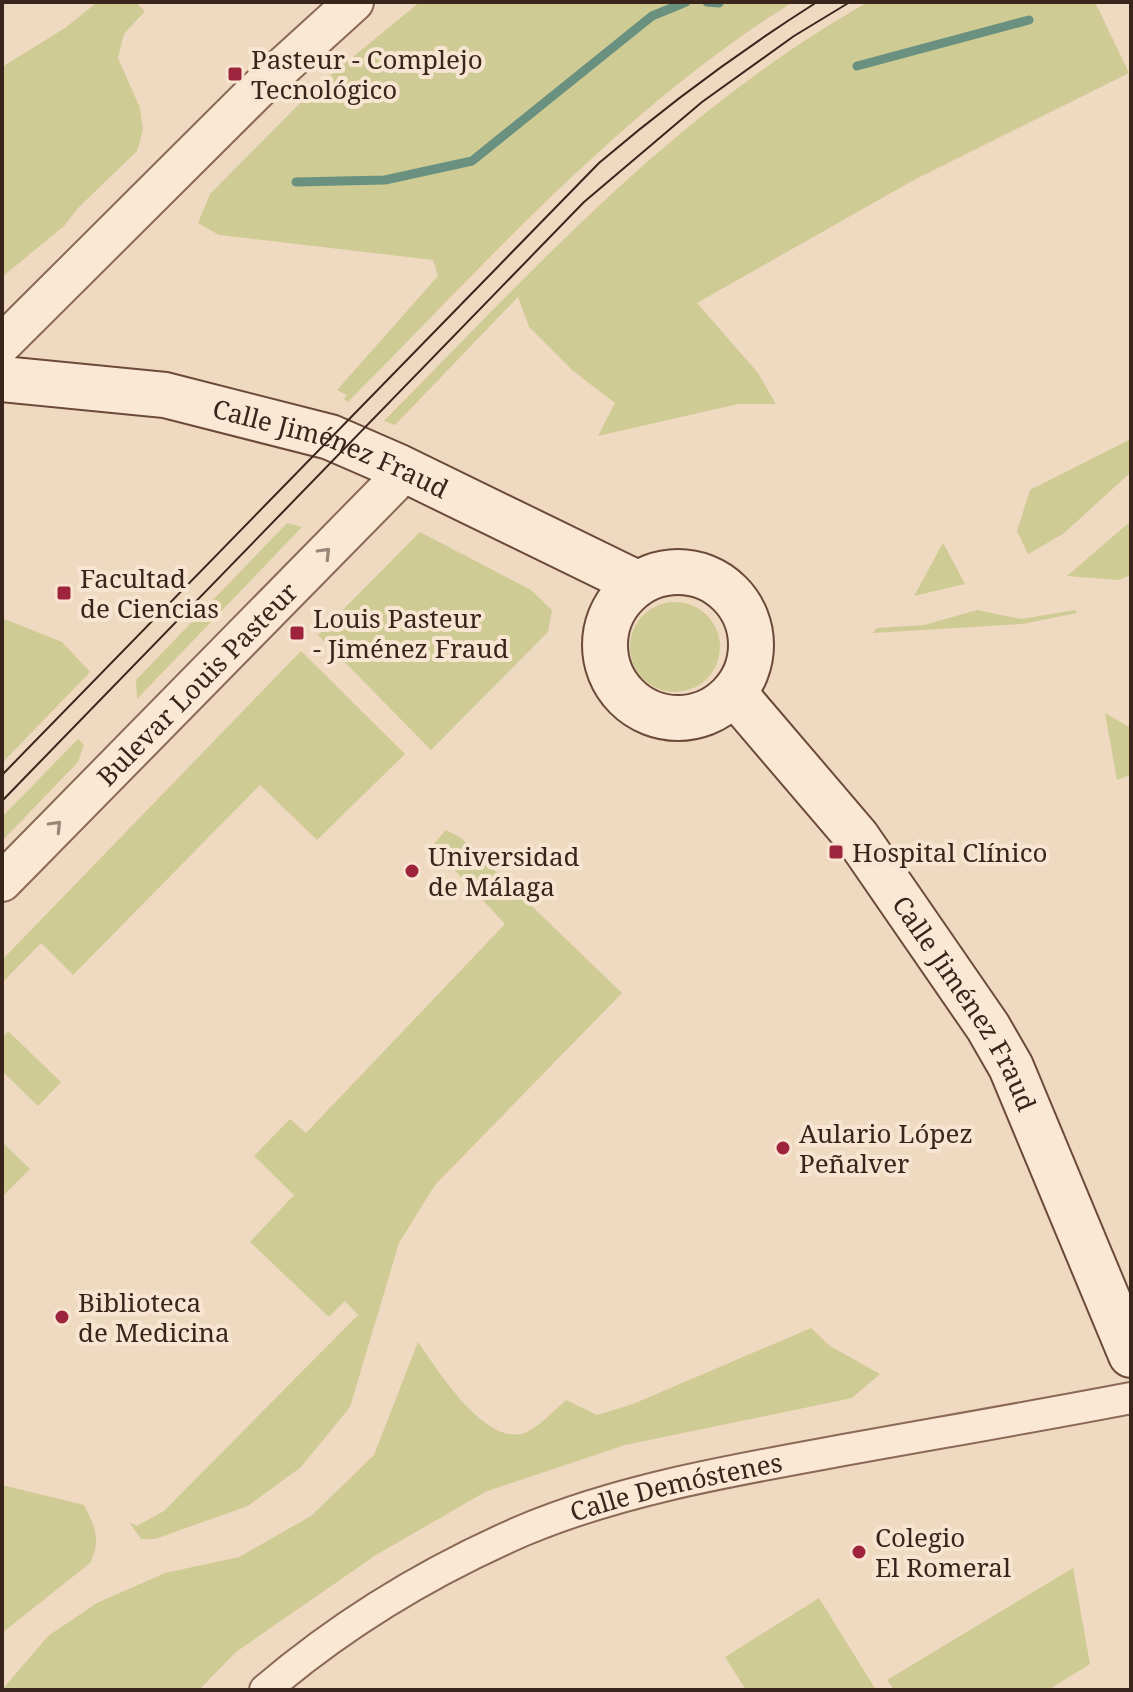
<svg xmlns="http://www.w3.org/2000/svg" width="1133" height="1692" font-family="'Noto Serif',serif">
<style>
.green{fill:#cfcb94}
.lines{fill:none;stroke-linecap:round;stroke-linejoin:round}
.stream{stroke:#6a9180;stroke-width:9}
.minor-casing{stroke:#8b6957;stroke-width:34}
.tertiary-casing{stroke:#8b6957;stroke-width:42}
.secondary-casing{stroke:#6c4a3a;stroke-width:48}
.minor{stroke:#fbe8d4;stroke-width:30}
.tertiary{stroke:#fbe8d4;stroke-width:38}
.secondary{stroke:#fbe8d4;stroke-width:44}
.tram{stroke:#3a251c;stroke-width:2}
.oneway{stroke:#9a8678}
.poi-dot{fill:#9d243c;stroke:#f7e5d1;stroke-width:3}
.labels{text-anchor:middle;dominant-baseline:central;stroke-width:8;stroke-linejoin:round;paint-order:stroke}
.poi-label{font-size:26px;fill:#3a251c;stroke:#f7e5d1;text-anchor:start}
.street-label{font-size:26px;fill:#3a251c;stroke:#f7e5d1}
</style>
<rect width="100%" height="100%" fill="#f0d9c1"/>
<!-- green -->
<g class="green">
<path d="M 135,2 L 145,11 L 124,34 L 118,58 L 140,108 L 143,130 L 137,151 L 78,208 L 64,226 L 2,277 L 2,67 L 65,28 L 95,4 Z"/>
<path d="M 420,2 L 793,2 C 623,108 488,261 348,402 L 344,399 L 347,395 L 337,390 L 438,276 L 433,260 L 219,235 L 198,223 L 210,194 L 316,87 Z"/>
<path d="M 868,2 L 1095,2 L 1129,73 L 912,181 L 697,303 L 758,373 L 776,404 L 738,404 L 598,436 L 615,403 L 573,371 L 529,327 L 518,297 L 395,425 L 384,421 C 538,265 675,112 868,2 Z"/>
<path d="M 1131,439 L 1131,472 L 1063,534 L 1028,554 L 1017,531 L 1030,490 Z"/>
<path d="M 1131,521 L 1131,575 L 1118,580 L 1067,576 Z"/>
<path d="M 287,523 L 302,527 L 137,699 L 136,680 Z"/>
<path d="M 420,532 L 531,590 L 552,610 L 548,632 L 431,750 L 318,635 Z"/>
<path d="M 943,543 L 965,584 L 914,596 Z"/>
<circle cx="675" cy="647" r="45"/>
<path d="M 977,610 L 1021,619 L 1075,610 L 1077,613 L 1022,624 L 873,633 L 877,628 L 924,625 Z"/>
<path d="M 2,618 L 62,642 L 90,672 L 2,763 Z"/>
<path d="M 301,651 L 405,754 L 317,840 L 260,785 L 73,975 L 41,943 L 2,983 L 2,960 Z"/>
<path d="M 1105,713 L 1131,728 L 1131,775 L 1117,780 Z"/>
<path d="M 78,739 L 84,745 L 78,762 L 2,841 L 2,817 Z"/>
<path d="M 446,830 L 461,838 L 622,993 L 435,1185 L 399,1243 L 350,1407 L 301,1467 L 248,1506 L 155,1539 L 141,1539 L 129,1522 L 137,1526 L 164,1511 L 358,1315 L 345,1301 L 329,1317 L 250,1242 L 294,1195 L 254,1156 L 290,1119 L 306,1133 L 505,924 L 432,846 Z"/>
<path d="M 8,1031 L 61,1082 L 38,1106 L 2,1071 L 2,1038 Z"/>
<path d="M 2,1142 L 30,1169 L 2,1197 Z"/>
<path d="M 811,1328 L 830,1346 L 880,1374 L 852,1398 L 625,1445 L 485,1492 L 376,1555 L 236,1652 L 199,1690 L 2,1690 L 48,1636 L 97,1603 L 165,1573 L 239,1557 L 311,1516 L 374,1455 L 418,1342 C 437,1369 487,1450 527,1432 C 541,1425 554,1410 566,1400 L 597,1415 L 633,1404 Z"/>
<path d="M 2,1485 L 84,1505 C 96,1528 101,1540 90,1563 L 2,1633 Z"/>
<path d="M 1073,1568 L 1090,1664 L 1048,1690 L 894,1690 L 887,1680 Z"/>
<path d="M 819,1598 L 876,1690 L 746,1690 L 725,1657 Z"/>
</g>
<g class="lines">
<!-- stream -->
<g class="stream">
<path d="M 707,2 L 719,3"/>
<path d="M 857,66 L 1029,20"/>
<path d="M 296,182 L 385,180 L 472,161 L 652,16 L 686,2"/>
</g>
<defs>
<g id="minor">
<path id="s1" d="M 265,1690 C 341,1625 430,1571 522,1531 C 619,1490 729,1471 833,1452 C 932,1434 1032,1417 1131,1398"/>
</g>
<g id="tertiary">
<path d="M 2,344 L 256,91 L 354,2"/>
<path id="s2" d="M 2,882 L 393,484"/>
</g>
<g id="secondary">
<path id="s3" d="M 2,379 L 165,395 L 330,437 L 399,467 L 637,583"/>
<circle cx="678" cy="645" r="73"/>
<path id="s4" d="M 734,693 L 857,837 L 988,1027 L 1011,1067 L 1131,1355"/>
</g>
</defs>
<!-- minor casing -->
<use href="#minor" class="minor-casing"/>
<!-- tertiary casing -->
<use href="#tertiary" class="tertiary-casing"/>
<!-- secondary casing -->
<use href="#secondary" class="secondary-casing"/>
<!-- minor -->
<use href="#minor" class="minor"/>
<!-- tertiary -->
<use href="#tertiary" class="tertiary"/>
<!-- secondary -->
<use href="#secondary" class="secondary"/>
<!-- tram -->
<g class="tram">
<path d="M 2,775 L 599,163 C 668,104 740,51 817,2"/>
<path d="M 2,801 L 584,202 L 702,102 L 794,36 L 850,2"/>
</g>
</g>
<!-- one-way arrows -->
<defs><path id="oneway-chevron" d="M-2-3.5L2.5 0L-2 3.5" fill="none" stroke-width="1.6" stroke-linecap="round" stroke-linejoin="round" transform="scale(2)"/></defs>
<g class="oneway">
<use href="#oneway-chevron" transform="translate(325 553) rotate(-46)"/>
<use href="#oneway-chevron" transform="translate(56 826) rotate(-46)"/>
</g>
<!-- markers -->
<g class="poi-dot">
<rect x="227" y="66" width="16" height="16" rx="4"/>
<rect x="56" y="585" width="16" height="16" rx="4"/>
<rect x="289" y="625" width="16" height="16" rx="4"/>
<rect x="828" y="844" width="16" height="16" rx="4"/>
<circle cx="412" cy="871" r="8"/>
<circle cx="783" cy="1148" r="8"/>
<circle cx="62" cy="1317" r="8"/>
<circle cx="859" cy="1552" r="8"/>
</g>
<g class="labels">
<!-- poi labels -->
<g class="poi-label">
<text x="251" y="59">Pasteur - Complejo<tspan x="251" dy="30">Tecnológico</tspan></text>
<text x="80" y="578">Facultad<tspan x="80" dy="30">de Ciencias</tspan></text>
<text x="313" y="618">Louis Pasteur<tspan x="313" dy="30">- Jiménez Fraud</tspan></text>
<text x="852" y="852">Hospital Clínico</text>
<text x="428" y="856">Universidad<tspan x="428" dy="30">de Málaga</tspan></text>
<text x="799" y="1133">Aulario López<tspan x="799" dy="30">Peñalver</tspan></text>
<text x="78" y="1302">Biblioteca<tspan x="78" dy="30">de Medicina</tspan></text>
<text x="875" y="1537">Colegio<tspan x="875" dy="30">El Romeral</tspan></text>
</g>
<!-- street labels -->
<g class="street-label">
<text stroke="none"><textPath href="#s3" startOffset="338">Calle Jiménez Fraud</textPath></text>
<text stroke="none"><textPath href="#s2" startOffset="278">Bulevar Louis Pasteur</textPath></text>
<text stroke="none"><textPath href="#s4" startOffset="388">Calle Jiménez Fraud</textPath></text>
<text stroke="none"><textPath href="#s1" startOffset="464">Calle Demóstenes</textPath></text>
</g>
</g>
<!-- border -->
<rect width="1133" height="1692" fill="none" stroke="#3a251c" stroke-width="8"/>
</svg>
